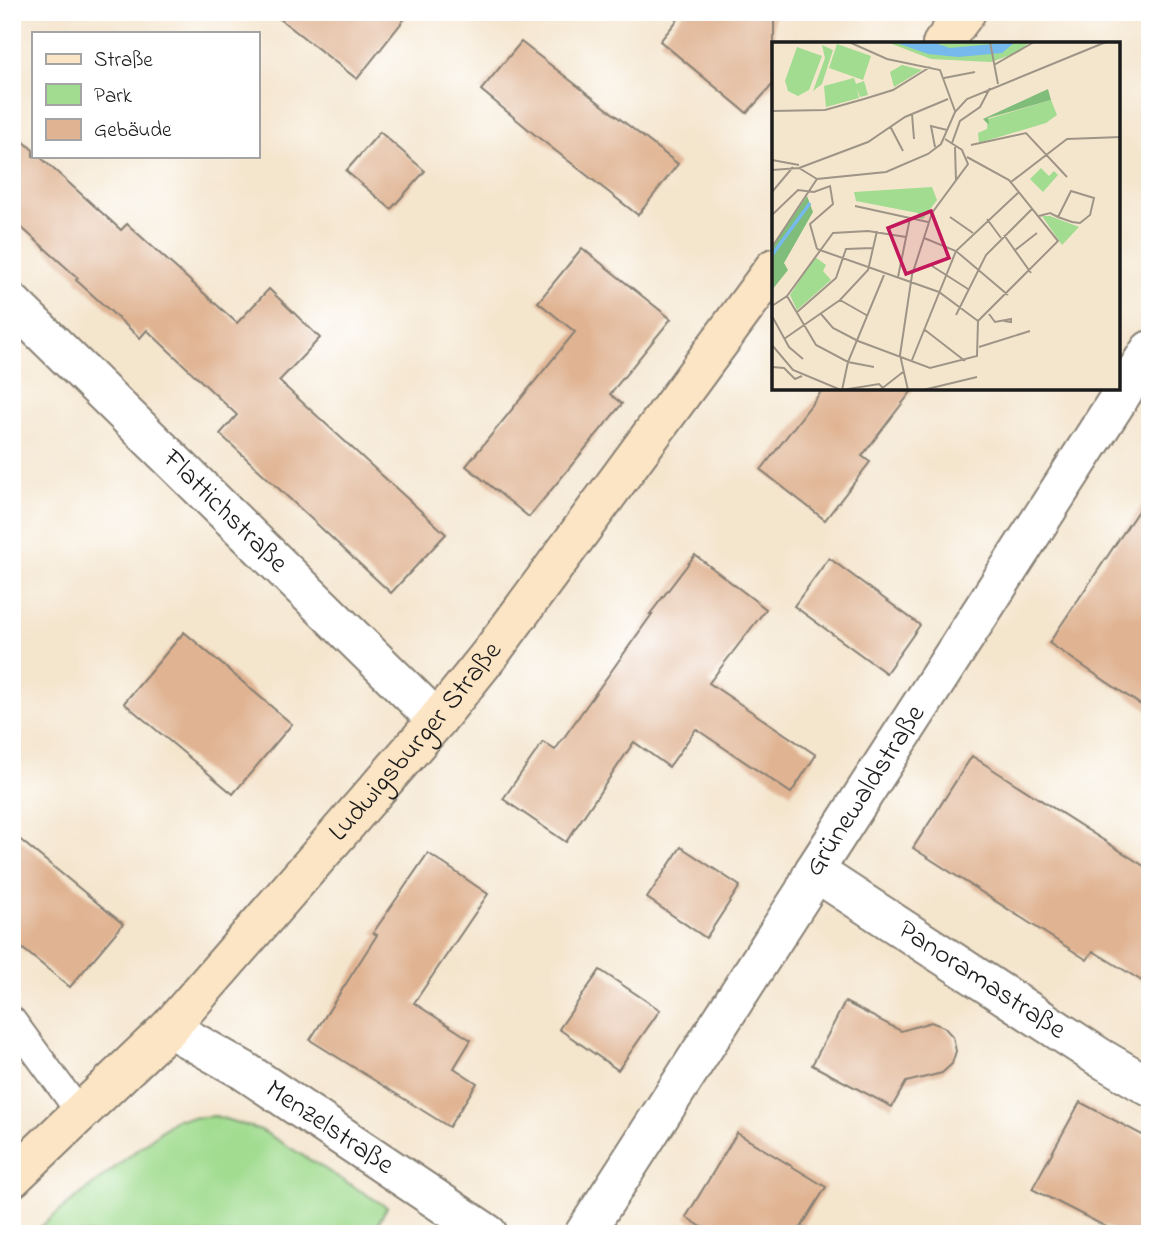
<svg xmlns="http://www.w3.org/2000/svg" width="1162" height="1246" font-family="'Indie Flower',sans-serif">
<style>
.green{fill:#a1dc90;stroke:#5e7c56;stroke-width:2}
.building{fill:#e0b493}
.lines{fill:none;stroke-linecap:round;stroke-linejoin:round}
.service-casing{stroke:#888074;stroke-width:30}
.minor-casing{stroke:#888074;stroke-width:42}
.secondary-casing{stroke:#888074;stroke-width:42}
.service{stroke:#fff;stroke-width:26}
.minor{stroke:#fff;stroke-width:38}
.secondary{stroke:#fce5c4;stroke-width:38}
.labels{text-anchor:middle;dominant-baseline:central;stroke-width:7;stroke-linejoin:round;paint-order:stroke}
.street-label{font-size:28px;fill:#1c1c1c;stroke:#fff}
.inset-river{fill:none;stroke:#76b9ec;stroke-width:3.5}
.inset-road{fill:none;stroke:#9e9586;stroke-width:2}
.view{fill:#c2185b;fill-opacity:0.15;stroke:#c2185b;stroke-width:3.5}
.inset-edge{fill:none;stroke:#1c1c1c;stroke-width:3.5}
</style>
<rect width="100%" height="100%" fill="#fff"/>
<filter id="ink" filterUnits="userSpaceOnUse"><feTurbulence type="fractalNoise" baseFrequency=".0143" numOctaves="2"/><feDisplacementMap in="SourceGraphic" scale="14" xChannelSelector="R" yChannelSelector="G"/><feConvolveMatrix kernelMatrix="1 2 1 2 8 2 1 2 1" color-interpolation-filters="sRGB"/></filter>
<filter id="wash" filterUnits="userSpaceOnUse"><feTurbulence type="fractalNoise" baseFrequency=".00686" numOctaves="4" result="noise"/><feDisplacementMap in="SourceGraphic" scale="28" xChannelSelector="R" yChannelSelector="G"/><feGaussianBlur stdDeviation="1.57" result="paint"/><feColorMatrix in="noise" values="0 0 0 0 0 0 0 0 0 0 0 0 0 0 0 0 0 1.4 0 .05"/><feComposite in="paint" operator="in"/></filter>
<g filter="url(#wash)">
<rect width="100%" height="100%" fill="#f4e5cd"/>
<!-- green -->
<path class="green" d="M 215,1116 L 261,1130 L 387,1207 L 372,1234 L 31,1234 L 176,1119 Z"/>
<g id="blocks">
<!-- building -->
<g class="building">
<path d="M 271,12 L 410,12 L 357,79 Z"/>
<path d="M 684,12 L 774,12 L 774,83 L 747,113 L 660,41 Z"/>
<path d="M 521,42 L 678,164 L 638,215 L 534,134 L 481,90 Z"/>
<path d="M 12,131 L 33,150 L 33,156 L 39,156 L 121,230 L 127,224 L 237,323 L 269,289 L 320,338 L 279,381 L 446,534 L 391,593 L 220,434 L 237,415 L 147,330 L 140,338 L 76,280 L 78,278 L 12,219 Z"/>
<path d="M 380,132 L 425,171 L 391,209 L 346,171 Z"/>
<path d="M 582,248 L 671,319 L 610,394 L 622,404 L 529,517 L 466,466 L 575,332 L 538,302 Z"/>
<path d="M 824,388 L 914,388 L 862,456 L 870,462 L 825,520 L 761,470 Z"/>
<path d="M 1150,493 L 1150,711 L 1049,643 Z"/>
<path d="M 695,555 L 766,609 L 709,683 L 816,755 L 791,793 L 696,729 L 669,767 L 634,742 L 566,842 L 503,799 L 543,742 L 555,750 L 652,614 L 650,614 Z"/>
<path d="M 829,558 L 920,625 L 886,673 L 794,606 Z"/>
<path d="M 184,632 L 292,724 L 233,794 L 124,703 Z"/>
<path d="M 972,756 L 1150,870 L 1150,986 L 1093,951 L 1087,960 L 913,848 Z"/>
<path d="M 12,833 L 123,924 L 70,987 L 12,940 Z"/>
<path d="M 681,847 L 740,886 L 706,938 L 647,898 Z"/>
<path d="M 428,853 L 488,894 L 414,1003 L 471,1040 L 454,1068 L 477,1083 L 449,1127 L 310,1040 L 377,935 L 373,933 Z"/>
<path d="M 600,970 L 660,1010 L 618,1070 L 559,1029 Z"/>
<path d="M 845,1002 L 901,1031 L 931,1022 L 944,1027 L 953,1037 L 956,1051 L 952,1064 L 942,1073 L 906,1082 L 892,1107 L 812,1065 Z"/>
<path d="M 1080,1102 L 1150,1139 L 1150,1234 L 1120,1234 L 1032,1189 Z"/>
<path d="M 737,1133 L 826,1187 L 797,1234 L 713,1234 L 686,1217 Z"/>
</g>
</g>
</g>
<g filter="url(#ink)">
<use href="#blocks" fill-opacity="0" stroke="#888074" stroke-width="2"/>
<g class="lines">
<defs>
<path id="service" d="M 12,1020 L 80,1113"/>
<g id="minor">
<path id="s1" d="M 12,303 L 437,720"/>
<path id="s2" d="M 814,871 L 1099,1057 L 1150,1087"/>
<path id="s3" d="M 169,1028 L 243,1070 L 488,1234"/>
<path id="s4" d="M 584,1234 L 804,892 L 814,871 L 1150,350"/>
</g>
<g id="secondary">
<path d="M 942,44 L 966,12"/>
<path id="s5" d="M 12,1178 L 169,1028 L 437,720 L 490,654 L 774,268"/>
</g>
</defs>
<!-- service casing -->
<use href="#service" class="service-casing"/>
<!-- minor casing -->
<use href="#minor" class="minor-casing"/>
<!-- secondary casing -->
<use href="#secondary" class="secondary-casing"/>
<!-- service -->
<use href="#service" class="service"/>
<!-- minor -->
<use href="#minor" class="minor"/>
<!-- secondary -->
<use href="#secondary" class="secondary"/>
</g>
</g>
<g class="labels">
<!-- street labels -->
<g class="street-label">
<text stroke="none"><textPath href="#s1" startOffset="298">Flattichstraße</textPath></text>
<text stroke="none"><textPath href="#s5" startOffset="595">Ludwigsburger Straße</textPath></text>
<text stroke="none"><textPath href="#s4" startOffset="525">Grünewaldstraße</textPath></text>
<text stroke="none"><textPath href="#s2" startOffset="200">Panoramastraße</textPath></text>
<text stroke="none"><textPath href="#s3" startOffset="189">Menzelstraße</textPath></text>
</g>
</g>
<!-- overview -->
<g transform="translate(772 42)">
<rect width="348" height="348" fill="#f4e5cd"/>
<path d="M 115,0 L 257,0 L 247,10 L 219,20 L 159,17 ZM 65,2 L 99,14 L 91,38 L 57,26 ZM 50,3 L 61,8 L 50,42 L 41,49 L 53,16 ZM 25,5 L 50,14 L 37,48 L 26,54 L 16,49 L 13,39 ZM 130,23 L 150,28 L 122,45 L 118,30 ZM 82,36 L 84,42 L 92,39 L 96,53 L 88,55 L 85,47 L 87,56 L 54,65 L 52,44 ZM 279,58 L 285,73 L 274,81 L 207,101 L 206,91 L 215,87 L 216,77 ZM 269,126 L 277,134 L 282,129 L 286,133 L 271,150 L 258,137 ZM 160,145 L 165,158 L 151,177 L 145,176 L 146,171 L 84,159 L 82,150 ZM 270,174 L 278,174 L 307,185 L 290,203 ZM 43,215 L 54,223 L 51,229 L 59,238 L 25,268 L 18,253 Z" fill="#a1dc90"/>
<path d="M 276,47 L 279,58 L 216,76 L 217,83 L 211,77 ZM 35,154 L 41,170 L 12,221 L 16,228 L 0,248 L 0,205 Z" fill="#80bc7a"/>
<path d="M 122,0 L 160,0 L 178,6 L 243,0 L 230,11 L 186,15 L 156,12 Z" fill="#76b9ec"/>
<path class="inset-river" d="M 0,213 L 38,161"/>
<path class="inset-road" d="M 77,0 L 115,17 L 168,28 L 183,69M 218,0 L 226,42M 222,23 L 262,0M 172,36 L 203,30M 0,69 L 53,68 L 92,57 L 121,48 L 158,25M 140,72 L 142,97M 118,84 L 131,109M 180,101 L 188,79 L 208,65 L 218,46M 199,103 L 254,91 L 295,135M 163,105 L 159,84 L 175,88M 183,105 L 184,139M 0,118 L 27,123M 27,126 L 96,100 L 133,75 L 176,57M 0,128 L 27,126 L 45,137M 239,140 L 295,97 L 349,95M 0,150 L 21,125M 83,164 L 156,180M 0,173 L 26,148 L 42,150 L 58,144 L 61,162 L 38,182 L 45,207M 267,174 L 278,171 L 286,175 L 300,180 L 308,181 L 318,173 L 322,156 L 299,149 L 286,175M 178,175 L 201,191M 215,177 L 229,196M 232,193 L 259,231M 152,196 L 184,209 L 236,253M 0,205 L 45,137 L 114,130 L 156,112 L 169,102 L 183,70 L 195,57 L 334,0M 45,207 L 167,250 L 206,279M 242,209 L 265,191M 160,224 L 196,247M 126,235 L 138,176M 15,254 L 44,303 L 76,320 L 102,325M 68,258 L 96,274M 0,264 L 15,254 L 61,191 L 96,189 L 134,195M 24,271 L 64,236 L 74,207 L 101,206M 49,272 L 61,286 L 86,299 L 158,326 L 205,314 L 206,279 L 286,199 L 237,138 L 195,115M 217,272 L 223,280 L 239,277 L 239,280 L 232,279M 184,273 L 214,213 L 260,167M 0,274 L 17,305 L 31,317M 153,288 L 193,319M 12,297 L 68,258 L 96,228 L 105,189M 0,303 L 21,328 L 69,348M 207,305 L 258,289M 140,318 L 184,209 L 247,150M 0,325 L 12,326 L 23,337 L 30,334M 70,348 L 76,320 L 112,233M 70,348 L 107,342 L 112,347M 108,348 L 131,330M 136,348 L 128,313 L 140,233 L 160,171 L 196,122 L 190,108 L 173,97M 151,348 L 205,335"/>
<path class="view" d="M 159,169 L 177,216 L 134,232 L 116,186 Z"/>
<rect width="348" height="348" class="inset-edge"/>
</g>
<!-- margin -->
<rect width="1162" height="1246" fill="none" stroke="#fff" stroke-width="42"/>
<!-- legend -->
<rect x="32" y="32" width="228" height="126" fill="#ffffff" stroke="#a4a4a4" stroke-width="2"/>
<rect x="46" y="54" width="35" height="10" fill="#fce5c4" stroke="#a4a4a4" stroke-width="2"/>
<text x="94" y="66" font-size="21" fill="#1c1c1c">Straße</text>
<rect x="46" y="84" width="35" height="21" fill="#a1dc90" stroke="#a4a4a4" stroke-width="2"/>
<text x="94" y="102" font-size="21" fill="#1c1c1c">Park</text>
<rect x="46" y="119" width="35" height="21" fill="#e0b493" stroke="#a4a4a4" stroke-width="2"/>
<text x="94" y="136" font-size="21" fill="#1c1c1c">Gebäude</text>
</svg>
